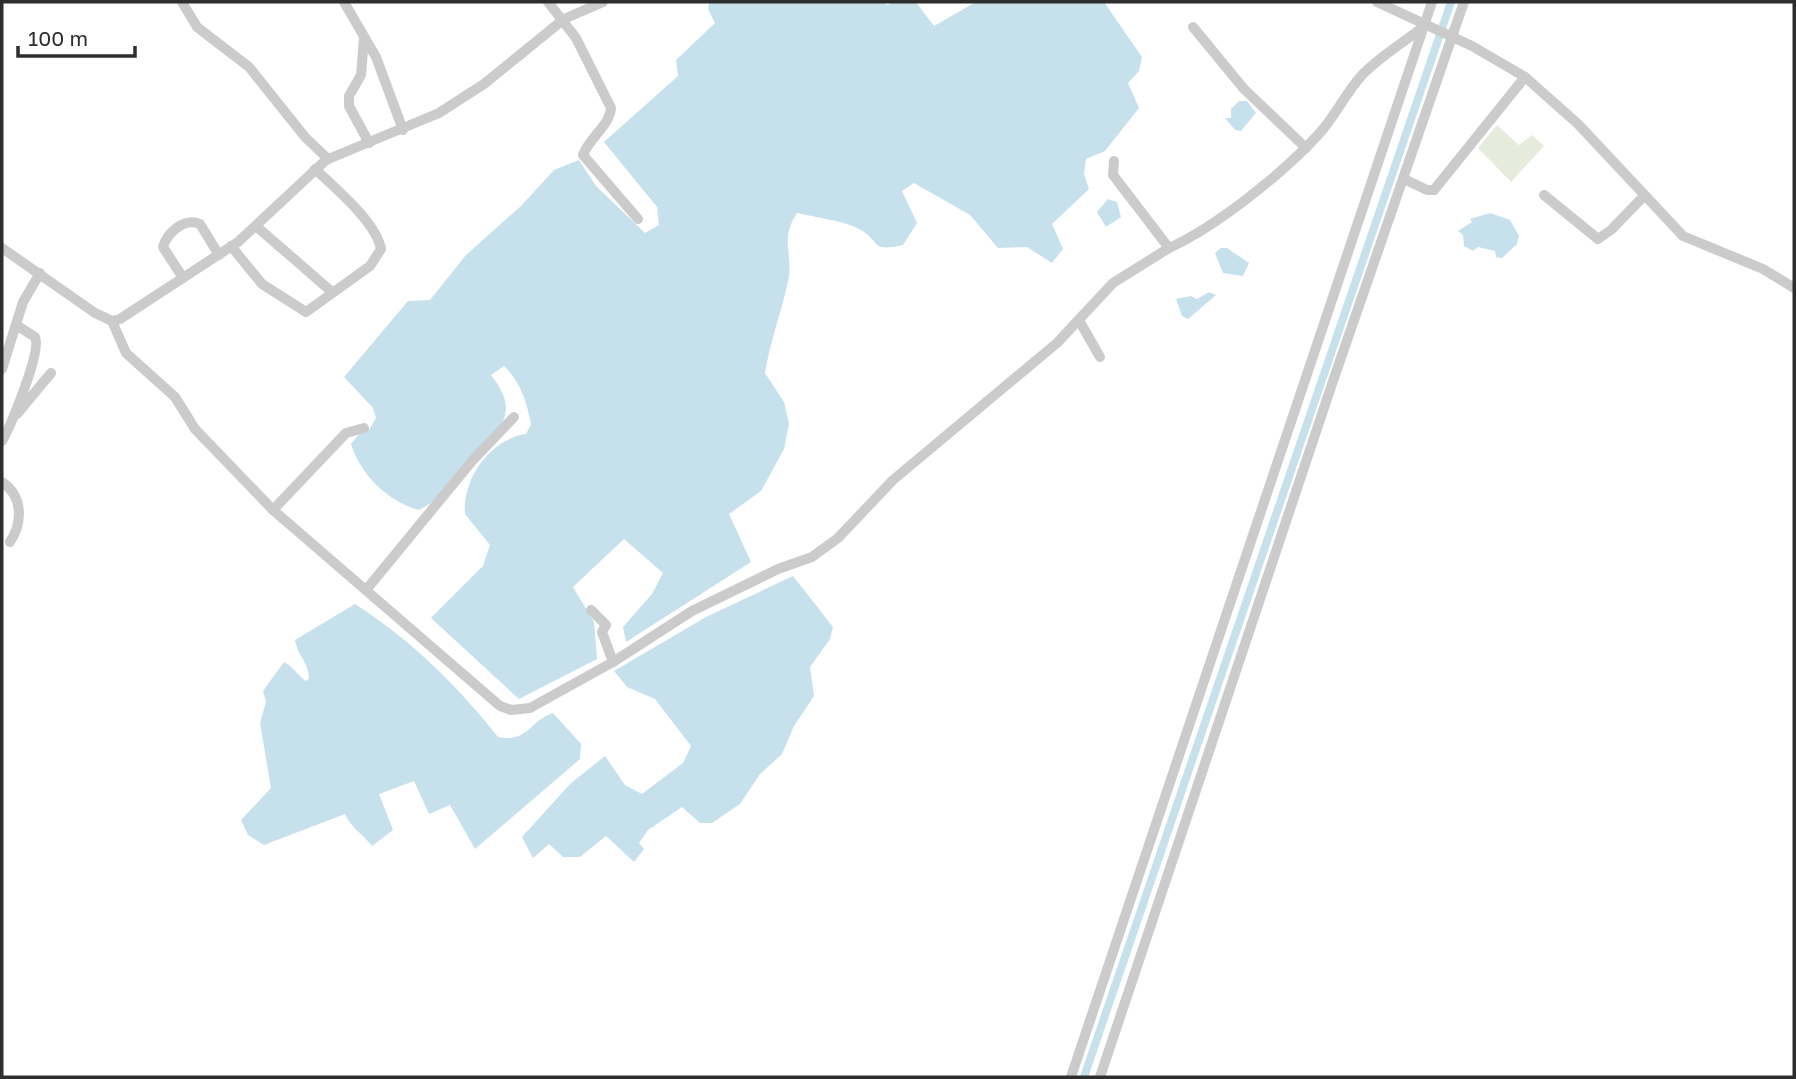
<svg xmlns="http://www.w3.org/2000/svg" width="1796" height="1079" font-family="'Golos Text',sans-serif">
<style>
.green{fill:#e5ecdb}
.water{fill:#c6e0ec}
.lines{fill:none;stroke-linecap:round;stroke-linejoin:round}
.canal{stroke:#c6e0ec;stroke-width:8}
.minor{stroke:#cbcbcb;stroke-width:10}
</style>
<rect width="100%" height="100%" fill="#fff"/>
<!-- green -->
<path class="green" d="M 1497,125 L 1519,145 L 1532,135 L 1544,146 L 1511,182 L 1478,148 Z"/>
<!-- water -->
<g class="water">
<path d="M 709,2 L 882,2 L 888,5 L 892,2 L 916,2 L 934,26 L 976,2 L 1104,2 L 1142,57 L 1139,71 L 1128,83 L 1139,108 L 1105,151 L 1086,159 L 1084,174 L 1089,189 L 1052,224 L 1063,249 L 1052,263 L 1027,247 L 998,248 L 970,215 L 914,183 L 902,191 L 917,223 L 903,245 C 870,252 882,243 861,230 C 843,220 817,218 797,213 C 779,240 794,255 788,282 C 781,313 770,342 765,373 L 784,402 L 789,424 L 784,449 L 761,491 L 729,514 L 751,562 L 626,642 L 623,627 L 652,594 L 663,573 L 624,539 L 573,587 L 594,622 L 597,659 L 519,699 L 431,618 L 483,566 L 490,545 L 465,514 C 462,479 490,439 526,434 L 531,424 C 527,403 520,381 504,366 L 491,375 C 503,390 511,406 502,423 L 433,502 L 419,510 C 388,502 360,474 351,444 L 360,433 L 369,430 L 376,418 L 373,408 L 344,377 L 408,301 L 430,300 L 466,255 L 521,206 L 554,170 L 579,160 L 596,186 L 645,233 L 659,225 L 657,207 L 604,142 L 678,76 L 676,60 L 715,23 L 708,9 Z"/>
<path d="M 1239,101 L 1247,101 L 1256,113 L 1241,131 L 1235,130 L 1225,118 L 1231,118 L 1231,109 Z"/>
<path d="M 1108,199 L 1117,202 L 1121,217 L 1106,227 L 1097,212 Z"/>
<path d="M 1490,213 L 1510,220 L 1519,236 L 1517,244 L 1502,258 L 1496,257 L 1495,251 L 1478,247 L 1473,251 L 1464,246 L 1463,235 L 1458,231 L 1472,222 L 1470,219 Z"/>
<path d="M 1221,248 L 1227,248 L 1249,263 L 1243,276 L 1223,273 L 1215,253 Z"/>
<path d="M 1209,292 L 1216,295 L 1188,319 L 1182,316 L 1176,299 L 1191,296 L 1197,299 Z"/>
<path d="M 793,576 L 833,627 L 830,639 L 810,667 L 814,696 L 794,726 L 782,754 L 760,774 L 740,804 L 712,823 L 700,823 L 682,807 L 648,830 L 639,843 L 644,849 L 634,862 L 606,836 L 580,857 L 563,857 L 549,844 L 533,858 L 522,837 L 570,784 L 605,756 L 625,785 L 642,794 L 683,763 L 691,746 L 655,699 L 627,687 L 614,671 L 706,617 Z"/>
<path d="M 355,604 C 410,639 458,686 498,737 C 528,743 529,721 553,713 L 581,744 L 580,759 L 475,849 L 450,805 L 429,814 L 414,781 L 379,794 L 393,830 L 372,846 C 363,834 350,827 345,814 L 264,845 L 248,835 L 241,820 L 271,788 L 260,723 L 266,702 L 263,691 L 284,662 C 294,667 297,675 306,681 L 309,678 C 309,664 297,654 295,640 Z"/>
</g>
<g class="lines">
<!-- canal -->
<path class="canal" d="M 1084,1077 L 1451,2"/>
<!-- minor -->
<g class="minor">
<path d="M 182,2 L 197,27 L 249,67 L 305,137 L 328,159"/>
<path d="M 344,2 L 376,57 L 403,130"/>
<path d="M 548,2 L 576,38 L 611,108 C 610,125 589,138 583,155 L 638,219"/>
<path d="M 1377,2 L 1472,46 L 1525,77 L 1578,124 L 1683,236 L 1763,269 L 1794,288"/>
<path d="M 1193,27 L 1244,89 L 1306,148"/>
<path d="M 364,38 L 361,75 L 349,96 L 349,106 L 369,143"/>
<path d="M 1114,161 L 1113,175 L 1169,248 C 1216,227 1283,173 1318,135 C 1335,117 1346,92 1363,74 C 1381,56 1401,44 1422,28"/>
<path d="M 1404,179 L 1427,190 L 1434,190 L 1525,77"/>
<path d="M 1544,195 L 1598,239 L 1611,230 L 1644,196"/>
<path d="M 256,226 L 332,292"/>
<path d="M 231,246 L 262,284 L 306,312 L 370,266 L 381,249 C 376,222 335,188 315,169"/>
<path d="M 2,248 L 95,313 L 112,321 L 120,319 L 238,242 L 326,160 L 439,113 L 484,84 L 564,19 L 603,2"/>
<path d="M 183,278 L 163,247 C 167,233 184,217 200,224 L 219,255"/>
<path d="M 112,321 L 126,353 L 175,397 L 195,429 L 273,510 L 500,706 L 511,710 L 530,708 L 613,662 L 692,611 L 778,569 L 812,557 L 838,538 L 893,480 L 1057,343 L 1113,283 L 1169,248"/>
<path d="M 1080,322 L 1100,357"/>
<path d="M 2,369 L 23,302 L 40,273"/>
<path d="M 17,414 L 51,373"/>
<path d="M 2,441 C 11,425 42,351 35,337 L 16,325"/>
<path d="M 2,482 C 23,496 23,522 10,542"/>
<path d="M 273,510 L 346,433 L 364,428"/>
<path d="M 366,590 L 472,461 L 514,417"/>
<path d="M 591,610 L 606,625 L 602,632 L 613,662"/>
<path d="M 1071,1077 L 1432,2"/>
<path d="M 1100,1077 L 1333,381 L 1464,2"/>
</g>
</g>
<!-- border -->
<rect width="1796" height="1079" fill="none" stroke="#2e2e2e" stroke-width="7"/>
<!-- scale -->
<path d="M18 46v10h117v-10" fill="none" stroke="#2e2e2e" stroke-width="3.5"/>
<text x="28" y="46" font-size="21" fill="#2e2e2e" stroke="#ffffff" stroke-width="5" paint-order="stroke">100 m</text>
</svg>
